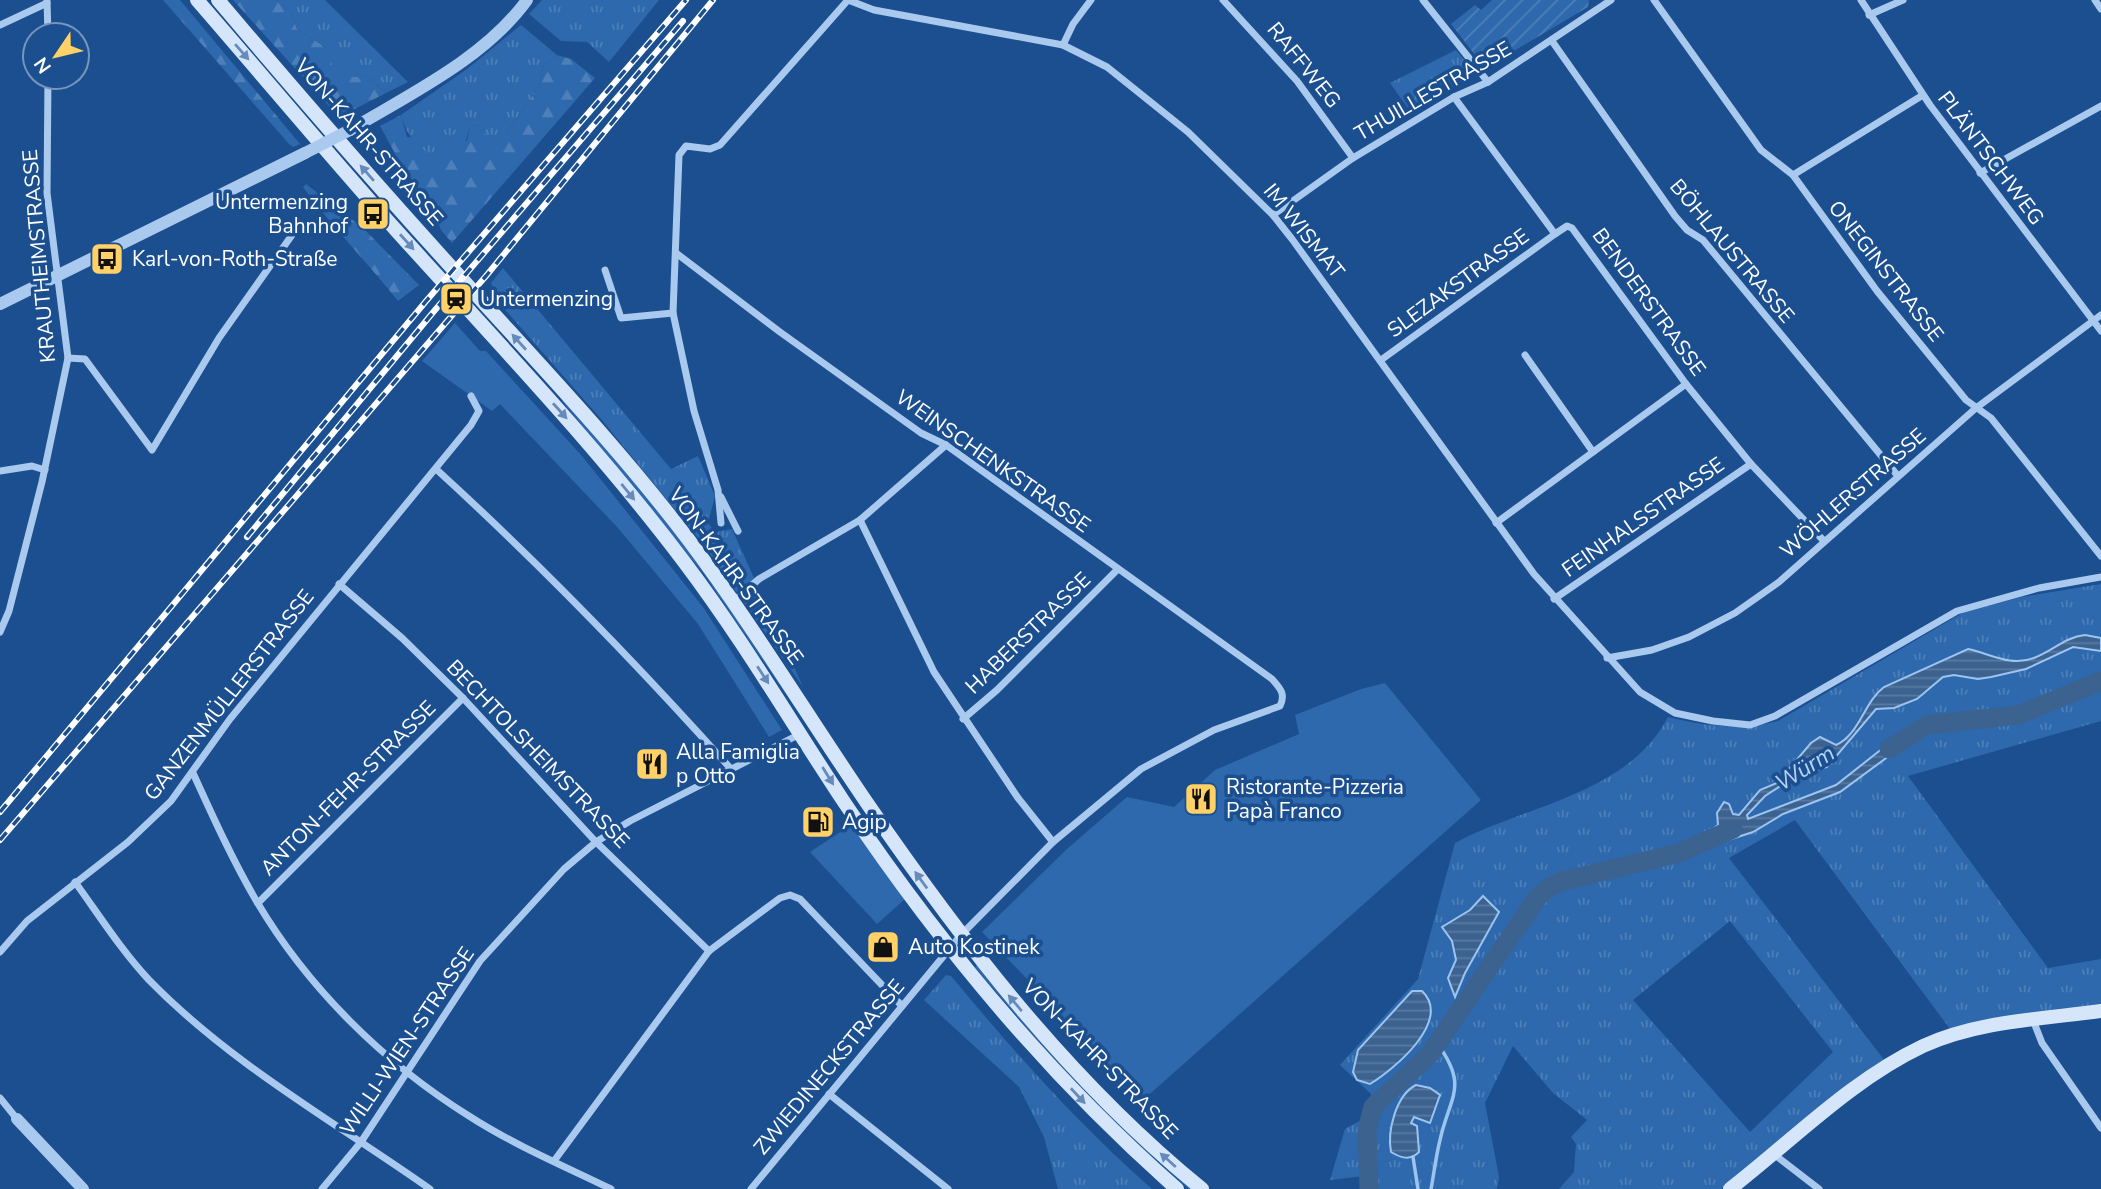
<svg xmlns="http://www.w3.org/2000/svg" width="2101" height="1189" font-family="'Nunito Sans',sans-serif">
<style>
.grass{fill:#2e69ad}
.forest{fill:url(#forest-firs)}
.park{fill:url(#park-tufts);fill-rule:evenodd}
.garden{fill:url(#garden-furrows)}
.water{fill:url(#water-rules);stroke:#9cc4f0;stroke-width:2}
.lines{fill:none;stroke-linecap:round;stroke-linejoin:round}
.stream{stroke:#9cc4f0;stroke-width:3.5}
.river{stroke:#3c6290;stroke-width:19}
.minor{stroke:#a9c9ee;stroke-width:7}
.tertiary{stroke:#a9c9ee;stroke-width:12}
.secondary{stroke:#d6e6fa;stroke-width:14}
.rail-casing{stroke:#fff;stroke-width:6}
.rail{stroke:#1b4f8f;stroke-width:3.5;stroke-dasharray:10;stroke-linecap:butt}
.tertiary-bridge{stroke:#a9c9ee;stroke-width:12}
.oneway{fill:#668bba}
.labels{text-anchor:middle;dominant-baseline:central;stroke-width:7;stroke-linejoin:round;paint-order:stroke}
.street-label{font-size:21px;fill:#fff;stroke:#1b4f8f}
.poi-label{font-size:21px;fill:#fff;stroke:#1b4f8f;text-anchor:start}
.water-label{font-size:23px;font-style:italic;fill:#b5d3f5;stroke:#1b4f8f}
</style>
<defs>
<pattern id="forest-firs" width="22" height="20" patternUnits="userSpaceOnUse" patternTransform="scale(1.75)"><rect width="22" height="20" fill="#2e69ad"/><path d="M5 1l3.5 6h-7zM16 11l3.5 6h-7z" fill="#4d80b9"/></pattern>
<pattern id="park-tufts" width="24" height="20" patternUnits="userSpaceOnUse" patternTransform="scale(1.75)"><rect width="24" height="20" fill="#2e69ad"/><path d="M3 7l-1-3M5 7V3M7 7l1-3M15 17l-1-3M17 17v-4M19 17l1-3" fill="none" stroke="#4d80b9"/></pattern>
<pattern id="garden-furrows" width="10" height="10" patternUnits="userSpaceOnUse" patternTransform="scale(1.75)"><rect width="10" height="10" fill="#2e69ad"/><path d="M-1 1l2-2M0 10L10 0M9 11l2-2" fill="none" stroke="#4d80b9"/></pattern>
<pattern id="water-rules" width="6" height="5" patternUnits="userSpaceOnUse" patternTransform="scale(1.75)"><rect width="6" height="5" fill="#3c6290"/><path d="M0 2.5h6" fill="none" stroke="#597aa1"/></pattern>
</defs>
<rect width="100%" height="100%" fill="#1b4f8f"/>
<!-- grass -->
<g class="grass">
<path d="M 455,323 L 480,351 L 486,351 L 582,456 L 703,607 L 782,730 L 769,737 L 698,624 L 618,528 L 500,404 L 492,411 L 422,361 Z"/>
<path d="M 564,398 L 671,525 L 800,707 L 796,709 L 703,573 L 562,401 Z"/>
<path d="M 1385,683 L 1481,800 L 1143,1100 L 982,932 L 1068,848 L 1127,797 L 1174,807 L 1215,770 L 1299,734 L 1295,715 L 1361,689 Z"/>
<path d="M 851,825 L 905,899 L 877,924 L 810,852 Z"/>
<path d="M 977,965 L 1197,1189 L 1189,1189 C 1111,1122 1041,1047 975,967 Z"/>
</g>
<!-- forest -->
<g class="forest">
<path d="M 163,0 L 180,0 L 300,144 L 293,147 L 289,144 Z"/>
<path d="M 233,0 L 276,0 L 291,12 L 297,29 L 327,48 L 354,77 L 366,75 L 386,93 L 339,117 Z"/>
<path d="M 557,55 L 571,59 L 595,78 L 452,243 L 441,230 L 431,203 L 404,170 L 380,126 L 401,115 L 407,137 L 467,141 L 470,127 L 477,125 L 506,134 L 539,86 L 544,65 Z"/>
<path d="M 306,184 L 363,228 L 419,285 L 398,301 C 367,262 332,227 303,187 Z"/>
</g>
<!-- park -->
<g class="park">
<path d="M 276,0 L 325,0 L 408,82 L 386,93 L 366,75 L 354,77 L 334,71 L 327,48 L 297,29 L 291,12 Z"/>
<path d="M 542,0 L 659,0 L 609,62 L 587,42 L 561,41 L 529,14 Z"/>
<path d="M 521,25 L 557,55 L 544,65 L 539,86 L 506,134 L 492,136 L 481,133 L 477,125 L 470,127 L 461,157 C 427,160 410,146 401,115 L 467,69 Z"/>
<path d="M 1456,50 L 1475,73 L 1474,75 L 1410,111 L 1390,83 Z"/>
<path d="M 503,268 L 671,469 L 698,456 L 715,496 L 708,523 L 715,532 L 732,529 L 803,687 L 703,544 L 602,420 L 501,305 L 491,283 Z"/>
<path d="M 2101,584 L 2101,721 L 1908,776 L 2048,968 L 2101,959 L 2101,1005 L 1950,1029 L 1795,820 L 1729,858 L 1885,1061 L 1727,1186 L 1721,1189 L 1559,1189 L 1574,1172 L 1576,1144 L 1571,1137 L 1587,1120 L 1553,1093 L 1513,1046 L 1485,1103 L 1499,1177 L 1497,1189 L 1367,1189 L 1364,1176 L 1330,1180 L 1345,1129 L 1365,1118 L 1371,1094 L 1340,1065 L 1418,979 L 1455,843 C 1526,805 1628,794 1668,717 C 1705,726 1740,731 1778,721 L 1964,612 L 2022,597 ZM 1730,921 L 1833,1052 L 1750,1132 L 1633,1000 Z"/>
<path d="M 946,975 L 951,976 C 1014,1052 1078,1124 1152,1189 L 1058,1189 L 1044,1137 L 1019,1087 L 924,1000 Z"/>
</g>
<!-- garden -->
<path class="garden" d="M 1492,0 L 1589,0 L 1588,7 L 1485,68 L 1451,24 L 1475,5 L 1481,10 Z"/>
<!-- water -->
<g class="water">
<path d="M 2085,635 L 2101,638 L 2101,651 L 2073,647 L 2026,669 L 1991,677 L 1978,679 L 1954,675 L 1943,677 L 1917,699 L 1894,708 L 1876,709 L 1827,767 L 1788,781 L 1765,796 L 1747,815 L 1748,819 L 1836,785 L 1906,730 L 1912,739 L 1840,792 L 1783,814 L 1753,832 L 1713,845 L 1709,832 L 1718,825 L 1717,813 L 1724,802 L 1729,804 L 1733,814 L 1739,815 L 1760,790 L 1777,783 L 1811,743 L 1820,737 L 1836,745 C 1860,734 1864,702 1884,687 L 1968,649 C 1991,654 2011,667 2034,658 C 2053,651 2065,637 2085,635 Z"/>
<path d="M 1483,896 L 1499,912 L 1465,973 L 1455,997 L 1448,978 L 1456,960 L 1452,941 L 1442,927 L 1470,910 Z"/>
<path d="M 1412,991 L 1422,991 C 1453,1021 1393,1070 1370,1084 L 1357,1080 L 1353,1072 L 1358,1050 Z"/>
<path d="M 1416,1085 L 1430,1088 L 1440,1095 L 1430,1123 L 1414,1117 L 1411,1123 L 1417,1126 L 1419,1152 C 1410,1161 1401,1158 1391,1152 C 1387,1131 1396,1095 1416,1085 Z"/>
</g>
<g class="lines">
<!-- stream -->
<g class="stream">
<path d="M 1413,1157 L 1418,1189"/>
<path d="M 1431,1189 C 1434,1173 1436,1156 1440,1140 C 1450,1095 1469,1087 1437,1043"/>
</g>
<!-- river -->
<g class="river">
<path d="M 1889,749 L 1927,725 L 2018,715 L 2101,681"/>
<path d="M 1369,1189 L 1367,1130 L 1373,1107 L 1430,1054 L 1537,898 L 1548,888 L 1563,881 L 1679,853 L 1733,829"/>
</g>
<!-- minor -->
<g class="minor">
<path d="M 848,0 L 874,10 L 1063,45 L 1107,67 L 1188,132 L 1273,215 L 1292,239 L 1534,574 L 1640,692 L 1675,713 L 1713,721 L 1750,725 L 1775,716 L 1957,611 L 2039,588 L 2101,577"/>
<path d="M 1223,0 L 1297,81 L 1353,158"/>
<path d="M 1423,0 L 1488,82"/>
<path d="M 1654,0 L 1761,150 L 1793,175 L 1877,291 L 1966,400 L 1991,418 L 2101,556"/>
<path d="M 1861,0 L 1930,105 L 2101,331"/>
<path d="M 2095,0 L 2101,9"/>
<path d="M 47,1 L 48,35"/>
<path d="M 1869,15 L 1903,0"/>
<path d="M 0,25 L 47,3"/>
<path d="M 1552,41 L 1675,216 L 1687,230 L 1703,240 L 1898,476"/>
<path d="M 1063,45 L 1073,24 L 1091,0"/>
<path d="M 1454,97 L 1555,234 L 1567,226 L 1572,228 L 1686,384 L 1751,464 L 1823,540"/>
<path d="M 1980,173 L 2101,106"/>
<path d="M 1793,175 L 1923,95"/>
<path d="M 1273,215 L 1353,158 L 1454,97 L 1488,82 L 1611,0"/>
<path d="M 676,253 L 780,332 L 921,433 L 946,445 L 1272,679 C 1280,688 1286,694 1280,706 L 1214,730 L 1141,769 L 1053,842 L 961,935 L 751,1189"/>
<path d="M 605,270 L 621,318 L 673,313"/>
<path d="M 1525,355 L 1593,452"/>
<path d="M 68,358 L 85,359 L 152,450 L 219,338 L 292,235"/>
<path d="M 1381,360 L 1555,234"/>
<path d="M 436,469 C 539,563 638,665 731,769"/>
<path d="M 0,471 L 32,466 L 45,470"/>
<path d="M 721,497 L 738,531"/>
<path d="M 860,520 L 934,672 L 1018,798 L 1053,842"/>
<path d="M 721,523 L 718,490 L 694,411 L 673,313 L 679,155 L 686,146 L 710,149 L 720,145 L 848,0"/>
<path d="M 1496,523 L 1686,384"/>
<path d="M 339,584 L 402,638 L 463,698 L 596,842 L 709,951"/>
<path d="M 1554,599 L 1751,464"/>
<path d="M 734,601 L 759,579 L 860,520 L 946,445"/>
<path d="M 0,632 L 9,611 L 42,482 L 68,358 L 47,193 L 48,77"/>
<path d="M 1607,658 L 1652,650 L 1689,637 L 1735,613 L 1779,582 L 1976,408 L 2101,315"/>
<path d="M 963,719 L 997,690 L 1117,570"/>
<path d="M 193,773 C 213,817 233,861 257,902 C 308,988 384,1063 469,1116 C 514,1145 564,1166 611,1189"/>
<path d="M 75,882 C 99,915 121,950 149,980 C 231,1064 335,1122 430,1189"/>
<path d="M 258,903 L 463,698"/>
<path d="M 0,952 L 27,921 L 128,842 L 171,801 L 230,719 L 471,425 L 479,411 L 471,396"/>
<path d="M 2033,1020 L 2042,1043 L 2101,1128"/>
<path d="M 829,1094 L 948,1189"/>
<path d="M 0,1098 L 17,1119"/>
<path d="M 1775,1155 L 1819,1189"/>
<path d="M 554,1161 L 709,951 L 780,898 L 790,895 L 800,899 L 902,1006"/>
<path d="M 322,1189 L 361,1142 L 480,961 L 564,869 L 596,842 L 630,821 L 800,734"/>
</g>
<!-- tertiary -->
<g class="tertiary">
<path d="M 350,130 C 410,94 485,58 527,0"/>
<path d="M 0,304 L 305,153"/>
<path d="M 17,1119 L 83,1189"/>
</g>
<!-- secondary -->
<g class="secondary">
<path d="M 197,0 C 263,76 328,154 395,229 C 494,339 596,445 685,563 C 743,640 791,722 844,802 C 939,944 1049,1076 1177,1189"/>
<path d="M 218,0 C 295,91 373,181 453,269 C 533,358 616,444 688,539 C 752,624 807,715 867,803 C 963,943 1069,1081 1202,1189"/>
<path d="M 1730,1189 C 1792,1141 1851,1080 1923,1046 C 1978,1021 2042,1019 2101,1011"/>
</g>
<defs>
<g id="rail">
<path d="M 247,537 L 435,310 L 683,21"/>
<path d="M 0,812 L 427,300 L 686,0"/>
<path d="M 0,840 L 486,276 L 713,0"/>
</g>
</defs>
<!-- rail casing -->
<use href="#rail" class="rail-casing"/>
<!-- rail -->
<use href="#rail" class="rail"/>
<!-- tertiary-bridge -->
<path class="tertiary-bridge" d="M 305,153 L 350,130"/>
</g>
<!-- one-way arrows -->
<defs><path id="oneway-solid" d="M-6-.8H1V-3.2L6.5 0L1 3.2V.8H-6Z" transform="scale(1.75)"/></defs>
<g class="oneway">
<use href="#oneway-solid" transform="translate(242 52) rotate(49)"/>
<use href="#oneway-solid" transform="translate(367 173) rotate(-131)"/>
<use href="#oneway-solid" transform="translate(407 242) rotate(48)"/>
<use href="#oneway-solid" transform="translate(519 342) rotate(-132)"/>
<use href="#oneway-solid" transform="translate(560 411) rotate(48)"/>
<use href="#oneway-solid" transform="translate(628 492) rotate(51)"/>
<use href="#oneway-solid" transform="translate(763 675) rotate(57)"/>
<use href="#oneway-solid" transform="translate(828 776) rotate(58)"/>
<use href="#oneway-solid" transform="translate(921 880) rotate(-126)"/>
<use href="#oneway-solid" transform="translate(1015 1003) rotate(-130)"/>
<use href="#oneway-solid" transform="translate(1078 1096) rotate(47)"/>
<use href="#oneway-solid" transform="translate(1168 1160) rotate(-138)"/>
</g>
<!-- icons -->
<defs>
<symbol id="bus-square" viewBox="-11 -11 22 22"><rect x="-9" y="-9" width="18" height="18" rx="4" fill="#ffd166" stroke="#1b4f8f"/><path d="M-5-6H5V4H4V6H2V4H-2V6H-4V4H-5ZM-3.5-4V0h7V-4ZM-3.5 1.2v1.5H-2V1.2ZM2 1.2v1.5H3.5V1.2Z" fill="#111"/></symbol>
<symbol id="station-square" viewBox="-11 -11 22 22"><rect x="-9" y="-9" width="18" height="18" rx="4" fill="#ffd166" stroke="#1b4f8f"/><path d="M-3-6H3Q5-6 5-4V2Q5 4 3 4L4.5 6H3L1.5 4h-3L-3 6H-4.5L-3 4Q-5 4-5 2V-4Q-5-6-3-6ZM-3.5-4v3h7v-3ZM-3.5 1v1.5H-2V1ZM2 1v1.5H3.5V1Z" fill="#111"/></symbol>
<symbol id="restaurant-square" viewBox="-11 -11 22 22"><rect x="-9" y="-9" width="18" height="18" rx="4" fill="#ffd166" stroke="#1b4f8f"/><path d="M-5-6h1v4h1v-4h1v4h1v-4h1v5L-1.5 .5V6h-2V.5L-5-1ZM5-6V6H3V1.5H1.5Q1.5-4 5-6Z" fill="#111"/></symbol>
<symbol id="fuel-square" viewBox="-11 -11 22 22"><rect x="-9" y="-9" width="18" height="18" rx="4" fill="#ffd166" stroke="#1b4f8f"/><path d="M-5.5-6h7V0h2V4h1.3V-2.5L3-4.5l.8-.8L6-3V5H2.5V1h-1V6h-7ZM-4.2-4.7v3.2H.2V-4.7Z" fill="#111"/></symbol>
<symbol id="shop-square" viewBox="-11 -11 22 22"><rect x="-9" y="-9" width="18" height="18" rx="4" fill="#ffd166" stroke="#1b4f8f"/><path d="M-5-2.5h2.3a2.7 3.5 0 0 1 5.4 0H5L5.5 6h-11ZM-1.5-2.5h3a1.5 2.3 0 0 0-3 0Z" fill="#111"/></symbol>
</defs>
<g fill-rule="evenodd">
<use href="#bus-square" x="354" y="195" width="38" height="38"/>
<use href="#bus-square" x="88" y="240" width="38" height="38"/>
<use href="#station-square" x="437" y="280" width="38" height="38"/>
<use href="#restaurant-square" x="633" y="745" width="38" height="38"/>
<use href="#restaurant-square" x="1182" y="780" width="38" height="38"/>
<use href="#fuel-square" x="799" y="803" width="38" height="38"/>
<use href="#shop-square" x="864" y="928" width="38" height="38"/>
</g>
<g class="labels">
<!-- street labels -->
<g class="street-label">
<text transform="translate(1304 65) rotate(51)">RAFFWEG</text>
<text transform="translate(1433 91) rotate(-30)">THUILLESTRASSE</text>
<text transform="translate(369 142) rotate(49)">VON-KAHR-STRASSE</text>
<text transform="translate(1991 158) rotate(53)">PLÄNTSCHWEG</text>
<text transform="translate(1304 231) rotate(51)">IM WISMAT</text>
<text transform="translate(1732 251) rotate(50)">BÖHLAUSTRASSE</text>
<text transform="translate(39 256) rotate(-95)">KRAUTHEIMSTRASSE</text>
<text transform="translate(1886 271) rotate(52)">ONEGINSTRASSE</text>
<text transform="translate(1458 283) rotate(-36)">SLEZAKSTRASSE</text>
<text transform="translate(1649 302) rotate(54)">BENDERSTRASSE</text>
<text transform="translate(993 461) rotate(35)">WEINSCHENKSTRASSE</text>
<text transform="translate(1853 493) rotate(-41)">WÖHLERSTRASSE</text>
<text transform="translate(1643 517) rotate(-35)">FEINHALSSTRASSE</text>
<text transform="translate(736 576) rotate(54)">VON-KAHR-STRASSE</text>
<text transform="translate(1028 633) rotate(-44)">HABERSTRASSE</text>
<text transform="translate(229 695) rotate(-52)">GANZENMÜLLERSTRASSE</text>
<text transform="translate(538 754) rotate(46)">BECHTOLSHEIMSTRASSE</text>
<text transform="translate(348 788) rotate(-45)">ANTON-FEHR-STRASSE</text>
<text transform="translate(407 1041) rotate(-56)">WILLI-WIEN-STRASSE</text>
<text transform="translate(1100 1059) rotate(46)">VON-KAHR-STRASSE</text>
<text transform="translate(829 1067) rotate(-50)">ZWIEDINECKSTRASSE</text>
</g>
<!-- poi labels -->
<g class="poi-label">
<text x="348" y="202" text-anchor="end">Untermenzing<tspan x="348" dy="24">Bahnhof</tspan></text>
<text x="132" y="259">Karl-von-Roth-Straße</text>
<text x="480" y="299">Untermenzing</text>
<text x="676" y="752">Alla Famiglia<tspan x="676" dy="24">p Otto</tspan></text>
<text x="1226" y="787">Ristorante-Pizzeria<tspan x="1226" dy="24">Papà Franco</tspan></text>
<text x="842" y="822">Agip</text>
<text x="908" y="947">Auto Kostinek</text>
</g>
<!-- water labels -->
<g class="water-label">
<text transform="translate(1805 768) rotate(-32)">Würm</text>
</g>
</g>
<!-- north arrow -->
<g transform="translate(56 56) rotate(235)"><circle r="33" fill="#1b4f8f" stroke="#7695bc" stroke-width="2"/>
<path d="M0-5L12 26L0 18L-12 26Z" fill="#ffd166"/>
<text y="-10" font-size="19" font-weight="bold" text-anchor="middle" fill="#ffffff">N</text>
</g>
</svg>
